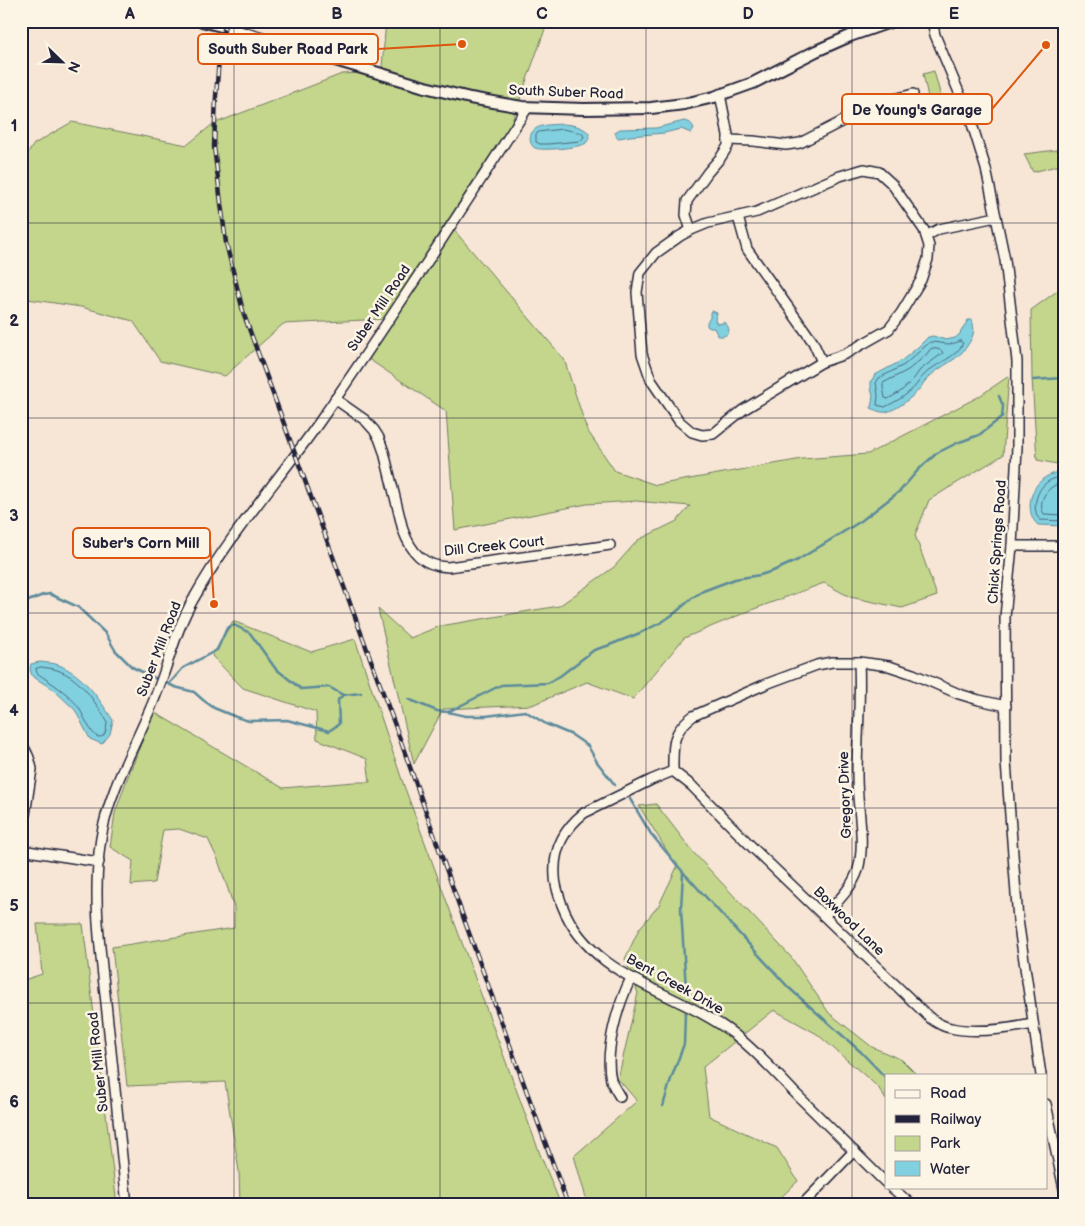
<svg xmlns="http://www.w3.org/2000/svg" width="1085" height="1226" font-family="'Balsamiq Sans',sans-serif">
<style>
.green{fill:#c3d68b;stroke:#727c63}
.water{fill:#81d0df;stroke:#5b8a9d}
.lines{fill:none;stroke-linecap:round;stroke-linejoin:round}
.shore{stroke:#48687d;stroke-width:1}
.stream{stroke:#5b8a9d;stroke-width:2.5}
.minor-casing{stroke:#22223b;stroke-width:12}
.tertiary-casing{stroke:#22223b;stroke-width:14}
.minor{stroke:#fcf5e5;stroke-width:9}
.tertiary{stroke:#fcf5e5;stroke-width:10}
.rail-casing{stroke:#22223b;stroke-width:4.5}
.rail{stroke:#fcf5e5;stroke-width:2.5;stroke-dasharray:8;stroke-linecap:butt}
.grid{fill:none;stroke:#22223b;stroke-width:1;stroke-opacity:0.55}
.labels{text-anchor:middle;dominant-baseline:central;stroke-width:5;stroke-linejoin:round;paint-order:stroke}
.street-label{font-size:14px;fill:#22223b;stroke:#fcf5e5}
.leader{fill:none;stroke:#de560e;stroke-width:2}
.callout-dot{fill:#de560e;stroke:#fcf5e5;stroke-width:2}
.callout{fill:#fcf5e5;stroke:#de560e;stroke-width:2}
.callout-label{font-size:15px;text-anchor:middle;font-weight:bold;fill:#22223b}
.neatline{fill:none;stroke:#22223b;stroke-width:2}
.grid-label{font-size:16px;text-anchor:middle;font-weight:bold;fill:#22223b}
</style>
<rect width="100%" height="100%" fill="#f7e6d5"/>
<filter id="ink" filterUnits="userSpaceOnUse"><feTurbulence type="fractalNoise" baseFrequency=".02" numOctaves="2"/><feDisplacementMap in="SourceGraphic" scale="10" xChannelSelector="R" yChannelSelector="G"/><feConvolveMatrix kernelMatrix="1 2 1 2 8 2 1 2 1" color-interpolation-filters="sRGB"/></filter>
<g filter="url(#ink)">
<!-- green -->
<g class="green">
<path d="M 386,21 L 548,21 L 508,132 L 448,223 L 564,359 L 587,430 L 615,471 L 656,485 L 802,459 L 868,454 L 978,397 L 1009,376 L 1003,455 L 929,500 L 915,535 L 937,596 L 902,608 L 850,597 L 824,583 L 754,609 L 684,638 L 633,699 L 587,682 L 532,705 L 443,709 L 414,764 L 378,609 L 410,638 L 440,626 L 559,606 L 614,567 L 638,540 L 677,521 L 690,506 L 636,501 L 587,504 L 455,530 L 446,411 L 364,356 L 385,319 L 283,324 L 225,376 L 160,361 L 133,321 L 81,307 L 21,298 L 21,164 L 34,144 L 72,122 L 187,145 L 213,124 L 342,74 L 379,72 L 382,67 Z"/>
<path d="M 934,71 L 945,112 L 932,115 L 923,74 Z"/>
<path d="M 1064,149 L 1064,164 L 1033,172 L 1024,154 Z"/>
<path d="M 1064,286 L 1064,436 L 1057,464 L 1037,460 L 1032,378 L 1031,310 Z"/>
<path d="M 233,621 L 311,652 L 355,639 L 403,783 L 540,1154 L 561,1205 L 240,1205 L 239,1171 L 225,1082 L 127,1086 L 112,947 L 234,928 L 234,907 L 218,860 L 208,839 L 179,829 L 163,830 L 154,883 L 131,885 L 133,861 L 110,847 L 115,813 L 127,779 L 154,712 L 283,788 L 354,782 L 370,782 L 367,759 L 317,739 L 316,712 L 243,688 L 212,656 Z"/>
<path d="M 656,804 L 693,852 L 791,957 L 829,1013 L 872,1047 L 902,1060 L 917,1075 L 886,1075 L 886,1100 L 878,1087 L 817,1034 L 774,1010 L 703,1067 L 709,1116 L 777,1148 L 798,1181 L 773,1205 L 588,1205 L 574,1156 L 637,1101 L 618,1079 L 638,993 L 625,959 L 639,929 L 659,905 L 677,867 L 639,806 Z"/>
<path d="M 37,924 L 83,924 L 117,1205 L 21,1205 L 21,981 L 42,974 Z"/>
</g>
<!-- water -->
<g class="water">
<path d="M 684,121 C 690,122 691,123 694,128 L 691,133 L 681,129 L 664,133 L 630,136 L 619,138 L 617,138 L 615,132 L 620,129 L 656,128 Z"/>
<path d="M 563,124 C 573,125 582,126 589,133 C 589,137 589,140 586,143 C 580,148 541,151 535,148 C 531,146 530,141 530,138 C 532,123 552,125 563,124 Z"/>
<path d="M 712,311 L 717,313 L 715,320 L 717,324 L 723,323 L 723,322 C 734,328 728,340 716,335 L 717,334 L 714,328 L 710,328 L 707,326 L 707,322 L 710,318 L 710,312 Z"/>
<path d="M 968,320 L 972,320 C 975,329 974,335 969,343 C 959,361 942,364 928,378 C 925,380 923,384 921,387 C 914,396 897,410 886,412 C 881,413 875,410 871,408 L 873,396 L 871,389 L 871,381 L 875,375 L 901,361 L 917,348 L 928,337 L 933,336 L 946,340 L 955,338 L 959,335 Z"/>
<path d="M 1057,472 L 1064,472 L 1064,526 L 1038,525 C 1025,514 1029,489 1043,479 C 1046,476 1053,474 1057,472 Z"/>
<path d="M 40,662 C 46,663 54,663 59,665 C 85,676 98,698 113,720 L 110,734 L 102,744 L 90,739 L 75,710 L 54,690 L 32,676 L 30,669 L 31,664 Z"/>
</g>
<g class="lines">
<!-- shore -->
<g class="shore">
<path d="M 563,129 L 582,133 L 584,137 L 580,141 L 548,144 L 540,144 L 536,142 L 536,134 L 539,132 Z"/>
<path d="M 960,341 L 963,343 C 957,358 935,363 924,375 C 921,378 919,381 917,384 C 908,395 897,401 885,407 L 877,405 L 878,395 L 876,383 L 879,378 L 904,365 L 930,342 C 941,342 949,347 960,341 Z"/>
<path d="M 932,348 L 941,350 L 943,353 L 920,370 L 912,381 L 900,392 L 888,399 L 885,398 L 883,387 L 883,383 L 908,370 L 924,357 Z"/>
<path d="M 1064,477 C 1058,477 1050,479 1045,484 C 1036,492 1031,510 1040,520 L 1064,521"/>
<path d="M 1064,483 C 1049,483 1036,501 1044,514 L 1064,515"/>
<path d="M 41,667 C 46,668 52,668 57,670 C 81,678 94,701 107,721 C 107,726 106,738 99,737 C 92,737 83,714 79,708 C 69,693 51,683 37,673 L 36,669 Z"/>
</g>
<!-- stream -->
<g class="stream">
<path d="M 1033,380 L 1064,378"/>
<path d="M 21,604 L 43,595 L 50,594 L 78,607 L 106,634 L 115,650 L 132,667 L 159,680"/>
<path d="M 164,682 L 175,687 L 194,692 L 203,700 L 214,708 L 236,717 L 249,721 L 287,720 L 329,731 L 339,724 L 338,700 L 343,695 L 361,693"/>
<path d="M 169,684 L 183,668 L 217,650 L 227,628 L 234,625 L 250,633 L 275,668 L 301,689 L 329,687 L 343,695"/>
<path d="M 408,699 L 437,711 L 448,712 L 501,685 L 548,683 L 560,676 L 594,650 L 607,646 L 640,633 L 662,622 L 675,613 L 692,598 L 703,591 L 735,579 L 760,575 L 773,571 L 798,560 L 861,521 L 900,491 L 919,469 L 937,453 L 957,443 L 979,435 L 1002,417 L 1003,406 L 999,396"/>
<path d="M 448,712 L 466,716 L 486,716 L 525,711 L 546,724 L 572,735 L 588,746 L 597,762 L 615,785"/>
<path d="M 630,799 L 651,834 L 683,872 L 788,987 L 861,1052 L 886,1078"/>
<path d="M 683,873 L 681,909 L 686,989"/>
<path d="M 663,1106 L 671,1079 L 684,1044 L 685,1013"/>
</g>
<defs>
<g id="minor">
<path d="M 932,21 L 935,35 L 971,121 L 986,169 L 1005,260 L 1017,361 L 1017,447 L 1012,546 L 1005,617 L 1006,762 L 1018,920 L 1041,1075"/>
<path d="M 728,140 L 753,141 L 786,145 L 800,143 L 876,104 L 913,94"/>
<path d="M 864,169 L 879,172 L 892,184 L 924,230 L 929,246 L 928,259 L 921,280 L 901,313 L 889,329 L 845,354 L 822,362 L 743,410 L 713,434 L 702,435 L 692,432 L 679,421 L 651,380 L 642,354 L 637,292 L 640,273 L 656,253 L 680,236 L 691,230 L 708,223 L 757,212 L 840,176 Z"/>
<path d="M 738,217 L 747,249 L 813,342 L 822,362"/>
<path d="M 691,230 L 686,215 L 687,201 L 708,172 L 721,157 L 728,146 L 728,135 L 720,94"/>
<path d="M 926,236 L 939,229 L 996,217"/>
<path d="M 335,399 L 365,420 L 374,430 L 379,438 L 384,452 L 403,530 C 411,552 423,566 448,567 L 590,548 L 610,545"/>
<path d="M 1012,546 L 1064,546"/>
<path d="M 21,744 C 28,752 30,760 32,769 L 21,841"/>
<path d="M 673,771 L 692,786 L 754,849 L 930,1018 C 937,1023 943,1027 951,1028 C 976,1034 1008,1029 1033,1024"/>
<path d="M 21,850 L 99,862"/>
<path d="M 824,916 C 837,902 852,888 858,870 C 866,840 857,808 857,777 C 857,739 861,700 859,662"/>
<path d="M 620,1097 C 617,1092 613,1086 611,1080 C 604,1050 618,1005 631,978"/>
<path d="M 1046,1104 L 1064,1189"/>
<path d="M 886,1183 C 855,1153 825,1122 794,1092 C 775,1072 756,1051 734,1034 C 677,990 591,980 562,905 C 559,895 555,886 555,876 C 553,850 564,829 584,813 L 651,780 L 673,771 C 673,746 671,732 693,716 L 766,684 L 817,665 L 832,662 L 859,662 L 889,666 L 913,674 L 959,694 L 979,700 L 1006,706"/>
<path d="M 891,1187 L 912,1205"/>
<path d="M 127,1205 C 120,1138 113,1071 106,1003 C 100,949 92,893 101,838 C 109,791 133,750 151,707 C 167,671 174,632 194,598 C 229,535 277,482 318,424 C 391,320 459,213 528,107"/>
<path d="M 802,1205 L 854,1151"/>
<path d="M 1054,1205 L 1064,1203"/>
</g>
<path id="tertiary" d="M 202,21 L 225,27 L 425,87 L 470,98 L 522,107 L 584,109 L 651,108 L 684,104 L 714,97 L 753,83 L 816,51 L 850,36 L 893,21"/>
</defs>
<!-- minor casing -->
<use href="#minor" class="minor-casing"/>
<!-- tertiary casing -->
<use href="#tertiary" class="tertiary-casing"/>
<!-- minor -->
<use href="#minor" class="minor"/>
<!-- tertiary -->
<use href="#tertiary" class="tertiary"/>
<defs>
<path id="rail" d="M 226,21 L 220,46 L 216,96 L 214,147 L 226,243 L 244,315 L 400,739 L 465,922 L 568,1205"/>
</defs>
<!-- rail casing -->
<use href="#rail" class="rail-casing"/>
<!-- rail -->
<use href="#rail" class="rail"/>
</g>
</g>
<!-- grid -->
<path class="grid" d="M 234,21 L 234,1205M 440,21 L 440,1205M 646,21 L 646,1205M 852,21 L 852,1205M 21,223 L 1064,223M 21,418 L 1064,418M 21,613 L 1064,613M 21,808 L 1064,808M 21,1003 L 1064,1003"/>
<g class="labels">
<!-- street labels -->
<g class="street-label">
<text transform="translate(566 92) rotate(2)">South Suber Road</text>
<text transform="translate(379 308) rotate(-56)">Suber Mill Road</text>
<text transform="translate(997 542) rotate(-86)">Chick Springs Road</text>
<text transform="translate(494 546) rotate(-6)">Dill Creek Court</text>
<text transform="translate(159 649) rotate(-69)">Suber Mill Road</text>
<text transform="translate(845 795) rotate(-92)">Gregory Drive</text>
<text transform="translate(849 921) rotate(44)">Boxwood Lane</text>
<text transform="translate(675 984) rotate(29)">Bent Creek Drive</text>
<text transform="translate(98 1062) rotate(-96)">Suber Mill Road</text>
</g>
</g>
<!-- callouts -->
<path class="leader" d="M462 44L378 49M1046 45L992 109M214 604L210 543"/>
<g class="callout-dot">
<circle cx="462" cy="44" r="5"/>
<circle cx="1046" cy="45" r="5"/>
<circle cx="214" cy="604" r="5"/>
</g>
<g class="callout">
<rect x="198" y="34" width="180" height="30" rx="5"/>
<rect x="842" y="94" width="150" height="30" rx="5"/>
<rect x="73" y="528" width="137" height="30" rx="5"/>
</g>
<g class="callout-label">
<text x="288" y="54">South Suber Road Park</text>
<text x="917" y="115">De Young's Garage</text>
<text x="141" y="548">Suber's Corn Mill</text>
</g>
<!-- margin -->
<rect width="1085" height="1226" fill="none" stroke="#fcf5e5" stroke-width="55"/>
<!-- legend -->
<rect x="885" y="1074" width="162" height="115" fill="#fcf5e5" stroke="#a5a1a1"/>
<rect x="895" y="1090" width="25" height="8" fill="#fcf5e5" stroke="#a5a1a1"/>
<text x="930" y="1098" font-size="15" fill="#22223b">Road</text>
<rect x="895" y="1115" width="25" height="8" fill="#22223b" stroke="#a5a1a1"/>
<text x="930" y="1124" font-size="15" fill="#22223b">Railway</text>
<rect x="895" y="1136" width="25" height="15" fill="#c3d68b" stroke="#a5a1a1"/>
<text x="930" y="1148" font-size="15" fill="#22223b">Park</text>
<rect x="895" y="1161" width="25" height="15" fill="#81d0df" stroke="#a5a1a1"/>
<text x="930" y="1174" font-size="15" fill="#22223b">Water</text>
<!-- north arrow -->
<g transform="translate(62 62) rotate(113)" stroke="#fcf5e5" stroke-width="4" paint-order="stroke">
<path d="M0-4L9 19L0 12L-9 19Z" fill="#22223b"/>
<text y="-8" font-size="14" font-weight="bold" text-anchor="middle" fill="#22223b">N</text>
</g>
<rect x="28" y="28" width="1030" height="1170" class="neatline"/>
<g class="grid-label">
<text x="130" y="19">A</text>
<text x="337" y="19">B</text>
<text x="542" y="19">C</text>
<text x="748" y="19">D</text>
<text x="954" y="19">E</text>
<text x="14" y="131">1</text>
<text x="14" y="326">2</text>
<text x="14" y="521">3</text>
<text x="14" y="716">4</text>
<text x="14" y="911">5</text>
<text x="14" y="1107">6</text>
</g>
</svg>
